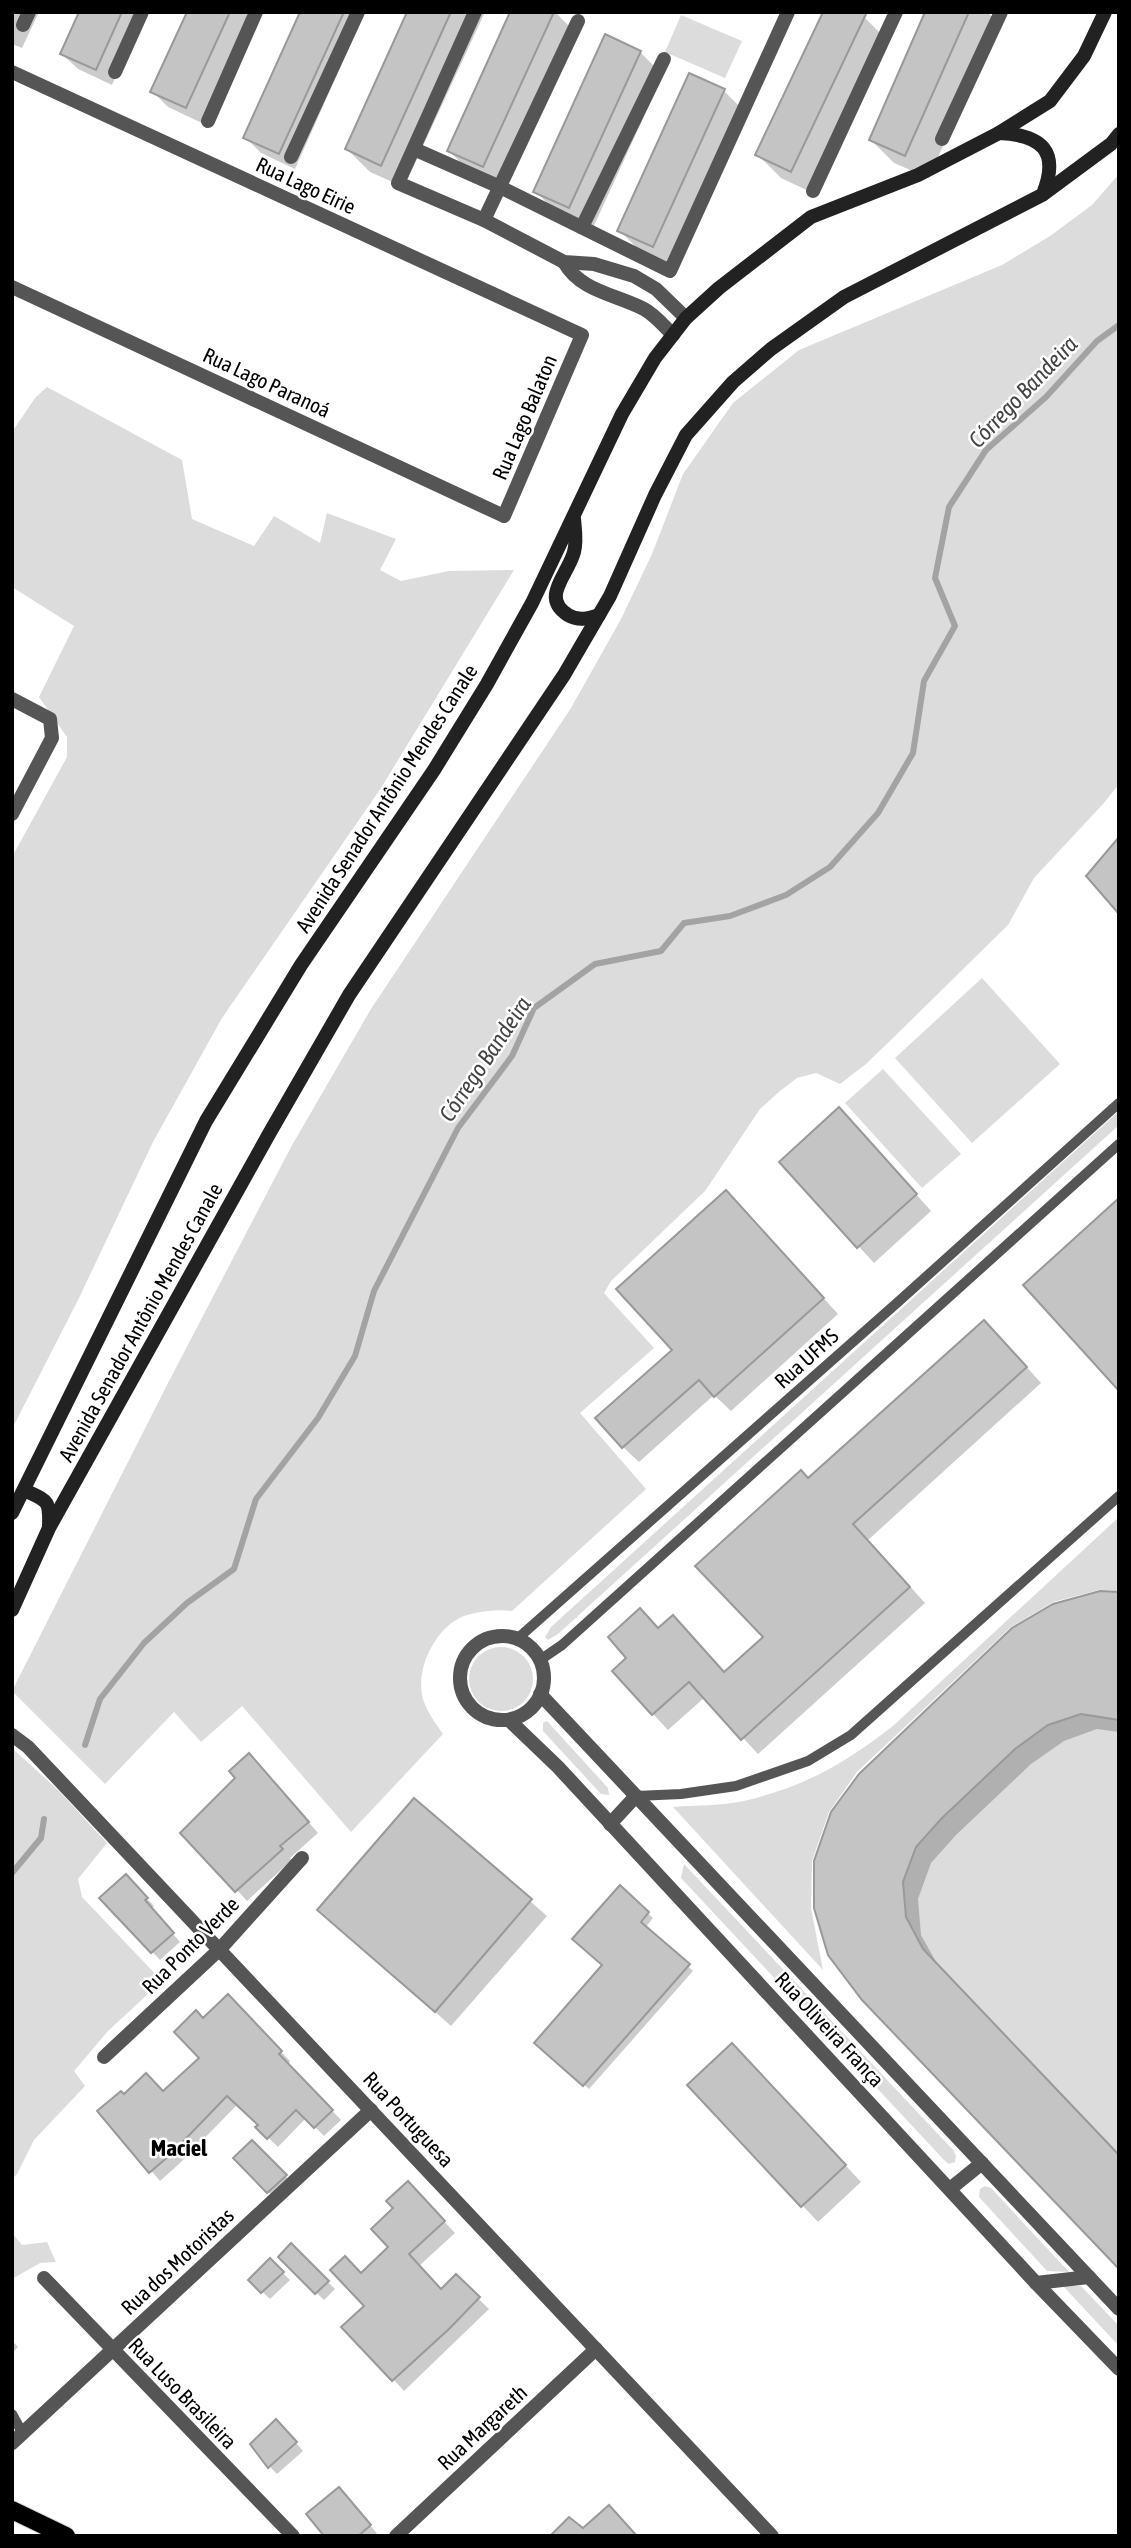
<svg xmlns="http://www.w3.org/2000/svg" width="1131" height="2548" font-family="'Asap Condensed',sans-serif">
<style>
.green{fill:#dcdcdc}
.shadow{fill:#0003}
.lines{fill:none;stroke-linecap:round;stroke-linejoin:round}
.stream{stroke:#a3a3a3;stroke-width:6}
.building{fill:#c4c4c4;stroke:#999;stroke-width:2}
.primary-casing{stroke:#dbdbdb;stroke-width:20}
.lane{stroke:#555;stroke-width:10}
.street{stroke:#555;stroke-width:14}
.secondary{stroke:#222;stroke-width:14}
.primary{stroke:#000;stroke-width:18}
.labels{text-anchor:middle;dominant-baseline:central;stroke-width:5;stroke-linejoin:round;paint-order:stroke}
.street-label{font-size:21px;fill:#000;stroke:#fff}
.water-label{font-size:23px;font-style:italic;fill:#444;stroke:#fff}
.neighbourhood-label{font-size:23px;font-weight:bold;fill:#000;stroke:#fff}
</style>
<rect width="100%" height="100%" fill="#fff"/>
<!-- green -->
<g class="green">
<path d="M 681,15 L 742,41 L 725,78 L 665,52 Z"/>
<path d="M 1119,174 L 1119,784 L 1103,804 L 1034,878 L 1008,925 L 894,1037 L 866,1064 L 840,1084 L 816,1073 L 797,1078 L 780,1091 L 760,1109 L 705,1191 L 611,1281 L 604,1293 L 654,1348 L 580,1413 L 646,1489 L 512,1611 C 496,1609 480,1611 464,1616 C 435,1627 413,1672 424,1702 C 428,1713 436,1724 443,1734 L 351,1832 L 242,1706 L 201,1742 L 174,1712 L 105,1784 L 12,1691 L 167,1385 L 291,1147 L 371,1009 L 571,708 L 621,619 L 652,554 L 683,474 L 733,403 L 799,350 L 1002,265 L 1050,236 L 1092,205 Z"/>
<path d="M 47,387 L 182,460 L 192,519 L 254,546 L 274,516 L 320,543 L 327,513 L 396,539 L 380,570 L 401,581 L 449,571 L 514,570 L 381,788 L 222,1018 L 153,1142 L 78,1300 L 12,1429 L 12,857 L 67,757 L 67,737 L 39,697 L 74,626 L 12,587 L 12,432 L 35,398 Z"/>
<path d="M 982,978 L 1060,1064 L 972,1143 L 895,1058 Z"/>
<path d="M 883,1069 L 961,1154 L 922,1188 L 845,1103 Z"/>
<path d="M 1119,1111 L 1119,1125 L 558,1634 L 548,1640 L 545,1637 L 551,1627 Z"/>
<path d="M 1119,1517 L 1119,1591 L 1099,1590 L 1053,1602 L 1011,1627 L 857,1772 L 829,1812 L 812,1861 L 811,1908 L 823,1970 L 673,1807 C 696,1805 722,1806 744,1801 C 804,1787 846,1763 894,1725 Z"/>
<path d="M 1100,1591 L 1119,1592 L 1119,2269 L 862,2000 L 828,1955 L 814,1908 L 831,1812 L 859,1774 L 1012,1628 L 1053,1604 Z"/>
<circle cx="501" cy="1679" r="32"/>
<path d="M 547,1721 L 608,1788 L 609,1795 L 601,1794 L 543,1731 L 543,1723 Z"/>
<path d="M 12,1748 L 59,1791 L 107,1843 L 78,1879 L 82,1897 L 162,1981 L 108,2031 L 74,2071 L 85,2086 L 34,2140 L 17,2174 L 12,2179 Z"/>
<path d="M 684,1864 L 954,2151 L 956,2156 L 955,2162 L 949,2164 L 944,2160 L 681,1878 Z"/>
<path d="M 985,2186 L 991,2188 L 1069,2272 L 1047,2271 L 979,2197 L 980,2189 Z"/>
<path d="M 12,2233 L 22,2245 L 47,2242 L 56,2262 L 40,2263 L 12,2279 Z"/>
<path d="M 1063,2286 L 1081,2286 L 1119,2326 L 1119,2346 Z"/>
</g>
<!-- shadow -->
<g class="shadow">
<path d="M 12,12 L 39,12 L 22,48 L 12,44 Z"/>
<path d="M 81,12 L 145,12 L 112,85 L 78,69 L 62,54 Z"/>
<path d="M 189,12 L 253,12 L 202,123 L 168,107 L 153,92 Z"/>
<path d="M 301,12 L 365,12 L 295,169 L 261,153 L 245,137 Z"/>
<path d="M 410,12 L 485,12 L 404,187 L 370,172 L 347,149 Z"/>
<path d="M 512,12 L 555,12 L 577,34 L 506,189 L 472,174 L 449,151 Z"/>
<path d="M 927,12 L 987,12 L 997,22 L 929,178 L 894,163 L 871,140 Z"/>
<path d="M 864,17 L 887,40 L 815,194 L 781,178 L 758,155 Z"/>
<path d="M 640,52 L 663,75 L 592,230 L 558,214 L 535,191 Z"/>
<path d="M 724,91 L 747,114 L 676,269 L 642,253 L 619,230 Z"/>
<path d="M 854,1125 L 931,1211 L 874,1263 L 781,1162 Z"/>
<path d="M 741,1208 L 838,1314 L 731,1411 L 714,1395 L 639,1462 L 623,1447 L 674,1350 Z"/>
<path d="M 1000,1337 L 1041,1383 L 868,1540 L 925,1603 L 758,1754 L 705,1697 L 668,1730 L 653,1714 L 659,1630 L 725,1673 L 765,1637 L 809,1480 Z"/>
<path d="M 1119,1594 L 1119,1732 L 1097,1729 L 1064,1741 L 1031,1764 L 956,1835 L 931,1863 L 918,1899 L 921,1935 L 939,1967 L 829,1954 Z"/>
<path d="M 260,1766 L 318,1833 L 290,1858 L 292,1860 L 247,1901 L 237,1890 Z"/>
<path d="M 415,1800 L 547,1916 L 451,2026 L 320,1910 Z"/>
<path d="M 133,1884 L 154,1906 L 151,1909 L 180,1942 L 160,1960 L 102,1898 Z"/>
<path d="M 620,1888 L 653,1918 L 645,1928 L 693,1971 L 589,2089 L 542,2048 L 605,1966 Z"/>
<path d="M 228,1997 L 290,2061 L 288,2064 L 341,2120 L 324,2136 L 306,2118 L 278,2147 L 257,2127 L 260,2125 L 238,2104 L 179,2164 L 160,2181 L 100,2111 L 124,2097 L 163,2094 L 202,2058 L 203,2020 Z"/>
<path d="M 748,2061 L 861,2182 L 818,2222 L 689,2085 Z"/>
<path d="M 252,2142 L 293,2184 L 276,2200 L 235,2158 Z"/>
<path d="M 419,2195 L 455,2233 L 419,2266 L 442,2291 L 456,2277 L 489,2309 L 404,2391 L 393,2379 L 366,2306 L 361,2275 L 391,2247 Z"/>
<path d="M 291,2246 L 335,2289 L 324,2300 L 280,2257 Z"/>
<path d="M 270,2260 L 290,2280 L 270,2299 L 250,2280 Z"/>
<path d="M 12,2341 L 18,2347 L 12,2353 Z"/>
<path d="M 284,2429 L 303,2451 L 277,2474 L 269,2466 Z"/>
<path d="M 350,2501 L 379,2536 L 326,2536 Z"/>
</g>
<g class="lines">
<!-- stream -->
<g class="stream">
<path d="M 85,1745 L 100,1699 L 144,1643 L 187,1603 L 234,1569 L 256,1499 L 318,1418 L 355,1356 L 374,1291 L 458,1128 L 512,1056 L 534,1008 L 595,964 L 661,951 L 684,923 L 730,916 L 786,895 L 830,867 L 878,813 L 913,753 L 924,681 L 955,626 L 935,578 L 949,507 L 986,450 L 1046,397 L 1097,341 L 1119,325"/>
<path d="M 12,1873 L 41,1838 L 44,1819"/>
</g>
</g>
<!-- building -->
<g class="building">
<path d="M 79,12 L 122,12 L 96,70 L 60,54 Z"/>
<path d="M 187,12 L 230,12 L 186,108 L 150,92 Z"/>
<path d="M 300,12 L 344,12 L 279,154 L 243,138 Z"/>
<path d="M 407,12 L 451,12 L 381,166 L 345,149 Z"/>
<path d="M 510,12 L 554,12 L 483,167 L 447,151 Z"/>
<path d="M 823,12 L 867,12 L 791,172 L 755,155 Z"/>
<path d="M 925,12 L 969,12 L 905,156 L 869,140 Z"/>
<path d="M 605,34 L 641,51 L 569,208 L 533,192 Z"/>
<path d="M 689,73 L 725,89 L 653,247 L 617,231 Z"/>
<path d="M 1119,837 L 1119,914 L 1086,876 Z"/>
<path d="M 839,1107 L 917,1194 L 857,1248 L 779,1162 Z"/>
<path d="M 726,1190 L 824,1298 L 714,1397 L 699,1380 L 622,1448 L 595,1418 L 672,1350 L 616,1289 Z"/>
<path d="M 1119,1198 L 1119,1391 L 1023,1285 Z"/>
<path d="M 984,1320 L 1027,1367 L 853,1524 L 910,1587 L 741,1740 L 689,1682 L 652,1715 L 612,1671 L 626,1658 L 608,1637 L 640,1608 L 658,1628 L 673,1615 L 724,1672 L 763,1637 L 695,1566 L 801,1470 L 808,1478 Z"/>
<path d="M 1100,1591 L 1119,1592 L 1119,1720 L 1081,1714 L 1048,1725 L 1015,1749 L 941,1819 L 916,1847 L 903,1882 L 906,1917 L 923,1949 L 1119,2155 L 1119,2269 L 862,2000 L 828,1955 L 814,1908 L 814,1861 L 831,1812 L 859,1774 L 1012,1628 L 1053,1604 Z"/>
<path d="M 249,1753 L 309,1822 L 280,1846 L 283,1849 L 235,1892 L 180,1833 L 235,1778 L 229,1771 Z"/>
<path d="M 414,1798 L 532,1899 L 435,2012 L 317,1910 Z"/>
<path d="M 126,1874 L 148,1898 L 145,1900 L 174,1933 L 151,1953 L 99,1898 Z"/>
<path d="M 620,1885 L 649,1912 L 641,1922 L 690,1964 L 583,2086 L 534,2043 L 602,1965 L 572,1939 Z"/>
<path d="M 228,1994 L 282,2051 L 279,2054 L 333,2110 L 314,2128 L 296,2110 L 267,2139 L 255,2127 L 258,2125 L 227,2096 L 170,2155 L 149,2173 L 97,2111 L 121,2091 L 124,2094 L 146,2073 L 163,2091 L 199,2058 L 174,2032 L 196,2010 L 203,2018 Z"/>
<path d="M 732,2043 L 846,2165 L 801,2207 L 687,2085 Z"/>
<path d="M 252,2140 L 287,2175 L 267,2193 L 233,2158 Z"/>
<path d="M 408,2181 L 445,2221 L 409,2254 L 441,2289 L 456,2274 L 480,2297 L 449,2329 L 392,2381 L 341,2327 L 364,2306 L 330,2270 L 345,2256 L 361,2273 L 388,2247 L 371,2229 L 393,2208 L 386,2201 Z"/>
<path d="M 291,2243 L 329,2281 L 315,2294 L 278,2257 Z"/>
<path d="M 270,2258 L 284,2272 L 261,2293 L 248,2280 Z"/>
<path d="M 276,2419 L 297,2442 L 268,2468 L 250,2444 Z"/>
<path d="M 339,2487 L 371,2525 L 358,2536 L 324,2536 L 306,2514 Z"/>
<path d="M 609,2505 L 637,2536 L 550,2536 L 569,2517 L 583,2528 Z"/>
</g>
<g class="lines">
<defs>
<path id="primary" d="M 12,2510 L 66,2536"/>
</defs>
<!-- primary casing -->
<use href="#primary" class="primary-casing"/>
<!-- lane -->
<g class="lane">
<path d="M 517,1639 L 898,1302 L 1119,1103"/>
<path d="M 540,1660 L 562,1645 L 1119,1144"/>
<path d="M 636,1796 L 681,1794 L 736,1786 L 808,1761 L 851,1735 L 1119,1496"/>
<path d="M 12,2414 L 23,2434"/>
</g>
<!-- street -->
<g class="street">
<path d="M 475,12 L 398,183 L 484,220 L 564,262 L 594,264 L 634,276 L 656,289 L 686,318"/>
<path d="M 23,25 L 29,12"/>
<path d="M 12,72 L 582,335 L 504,516 L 12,287"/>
<path d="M 115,72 L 142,12"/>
<path d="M 208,121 L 256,12"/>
<path d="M 942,139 L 1001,12"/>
<path d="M 414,149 L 500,187 L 670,271 L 788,12"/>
<path d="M 291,157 L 358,12"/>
<path d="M 813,191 L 896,12"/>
<path d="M 484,220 L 578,21"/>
<path d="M 582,227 L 664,59"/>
<path d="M 564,262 C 581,292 616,294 644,309 C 655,315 664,326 673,335"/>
<path d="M 12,699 L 50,719 L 52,738 L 12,814"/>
<circle cx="502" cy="1678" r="42"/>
<path d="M 540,1694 L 1119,2309"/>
<path d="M 509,1720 L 558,1767 L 1036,2283 L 1119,2369"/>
<path d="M 12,1735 L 28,1747 L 772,2536"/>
<path d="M 610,1824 L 636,1796"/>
<path d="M 104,2057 L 220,1949 L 302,1858"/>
<path d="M 950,2189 L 982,2163"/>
<path d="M 44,2278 L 293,2536"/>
<path d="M 1036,2283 L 1089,2277"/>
<path d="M 12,2443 L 371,2110"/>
<path d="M 396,2536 L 596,2349"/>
</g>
<!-- secondary -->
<g class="secondary">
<path d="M 999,133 C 1042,135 1060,151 1043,194"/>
<path d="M 574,519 C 575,530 577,542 574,552 C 568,575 540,597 568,615 C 578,621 588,619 599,615"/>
<path d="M 24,1490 C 47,1501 50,1499 49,1526"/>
<path d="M 12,1513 L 206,1121 L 301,965 L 434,770 L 487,684 L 532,603 L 622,414 L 655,358 L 686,318 L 719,288 L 811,217 L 918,175 L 999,133 L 1050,101 L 1084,56 L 1105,12"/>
<path d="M 12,1610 L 49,1528 L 269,1134 L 349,995 L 564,675 L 610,596 L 655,495 L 686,435 L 733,382 L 771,349 L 844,297 L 1042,195 L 1111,144 L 1119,134"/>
</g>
<!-- primary -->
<use href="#primary" class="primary"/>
</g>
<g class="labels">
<!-- street labels -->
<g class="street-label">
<text transform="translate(306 185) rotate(25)">Rua Lago Eirie</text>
<text transform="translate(267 382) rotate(25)">Rua Lago Paranoá</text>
<text transform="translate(524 417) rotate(-67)">Rua Lago Balaton</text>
<text transform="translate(386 798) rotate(-57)">Avenida Senador Antônio Mendes Canale</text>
<text transform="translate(140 1322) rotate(-61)">Avenida Senador Antônio Mendes Canale</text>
<text transform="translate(806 1358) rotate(-42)">Rua UFMS</text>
<text transform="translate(190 1945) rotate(-45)">Rua Ponto Verde</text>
<text transform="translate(830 2029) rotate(47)">Rua Oliveira França</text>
<text transform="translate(409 2119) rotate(47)">Rua Portuguesa</text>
<text transform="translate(177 2261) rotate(-43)">Rua dos Motoristas</text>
<text transform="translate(183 2393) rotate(46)">Rua Luso Brasileira</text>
<text transform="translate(482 2427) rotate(-43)">Rua Margareth</text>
</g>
<!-- water labels -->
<g class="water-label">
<text transform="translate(1023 392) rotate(-46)">Córrego Bandeira</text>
<text transform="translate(485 1059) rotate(-56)">Córrego Bandeira</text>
</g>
<!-- neighbourhood labels -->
<g class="neighbourhood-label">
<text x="179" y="2148">Maciel</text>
</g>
</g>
<!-- border -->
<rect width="1131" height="2548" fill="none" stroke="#000000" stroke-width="28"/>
</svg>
